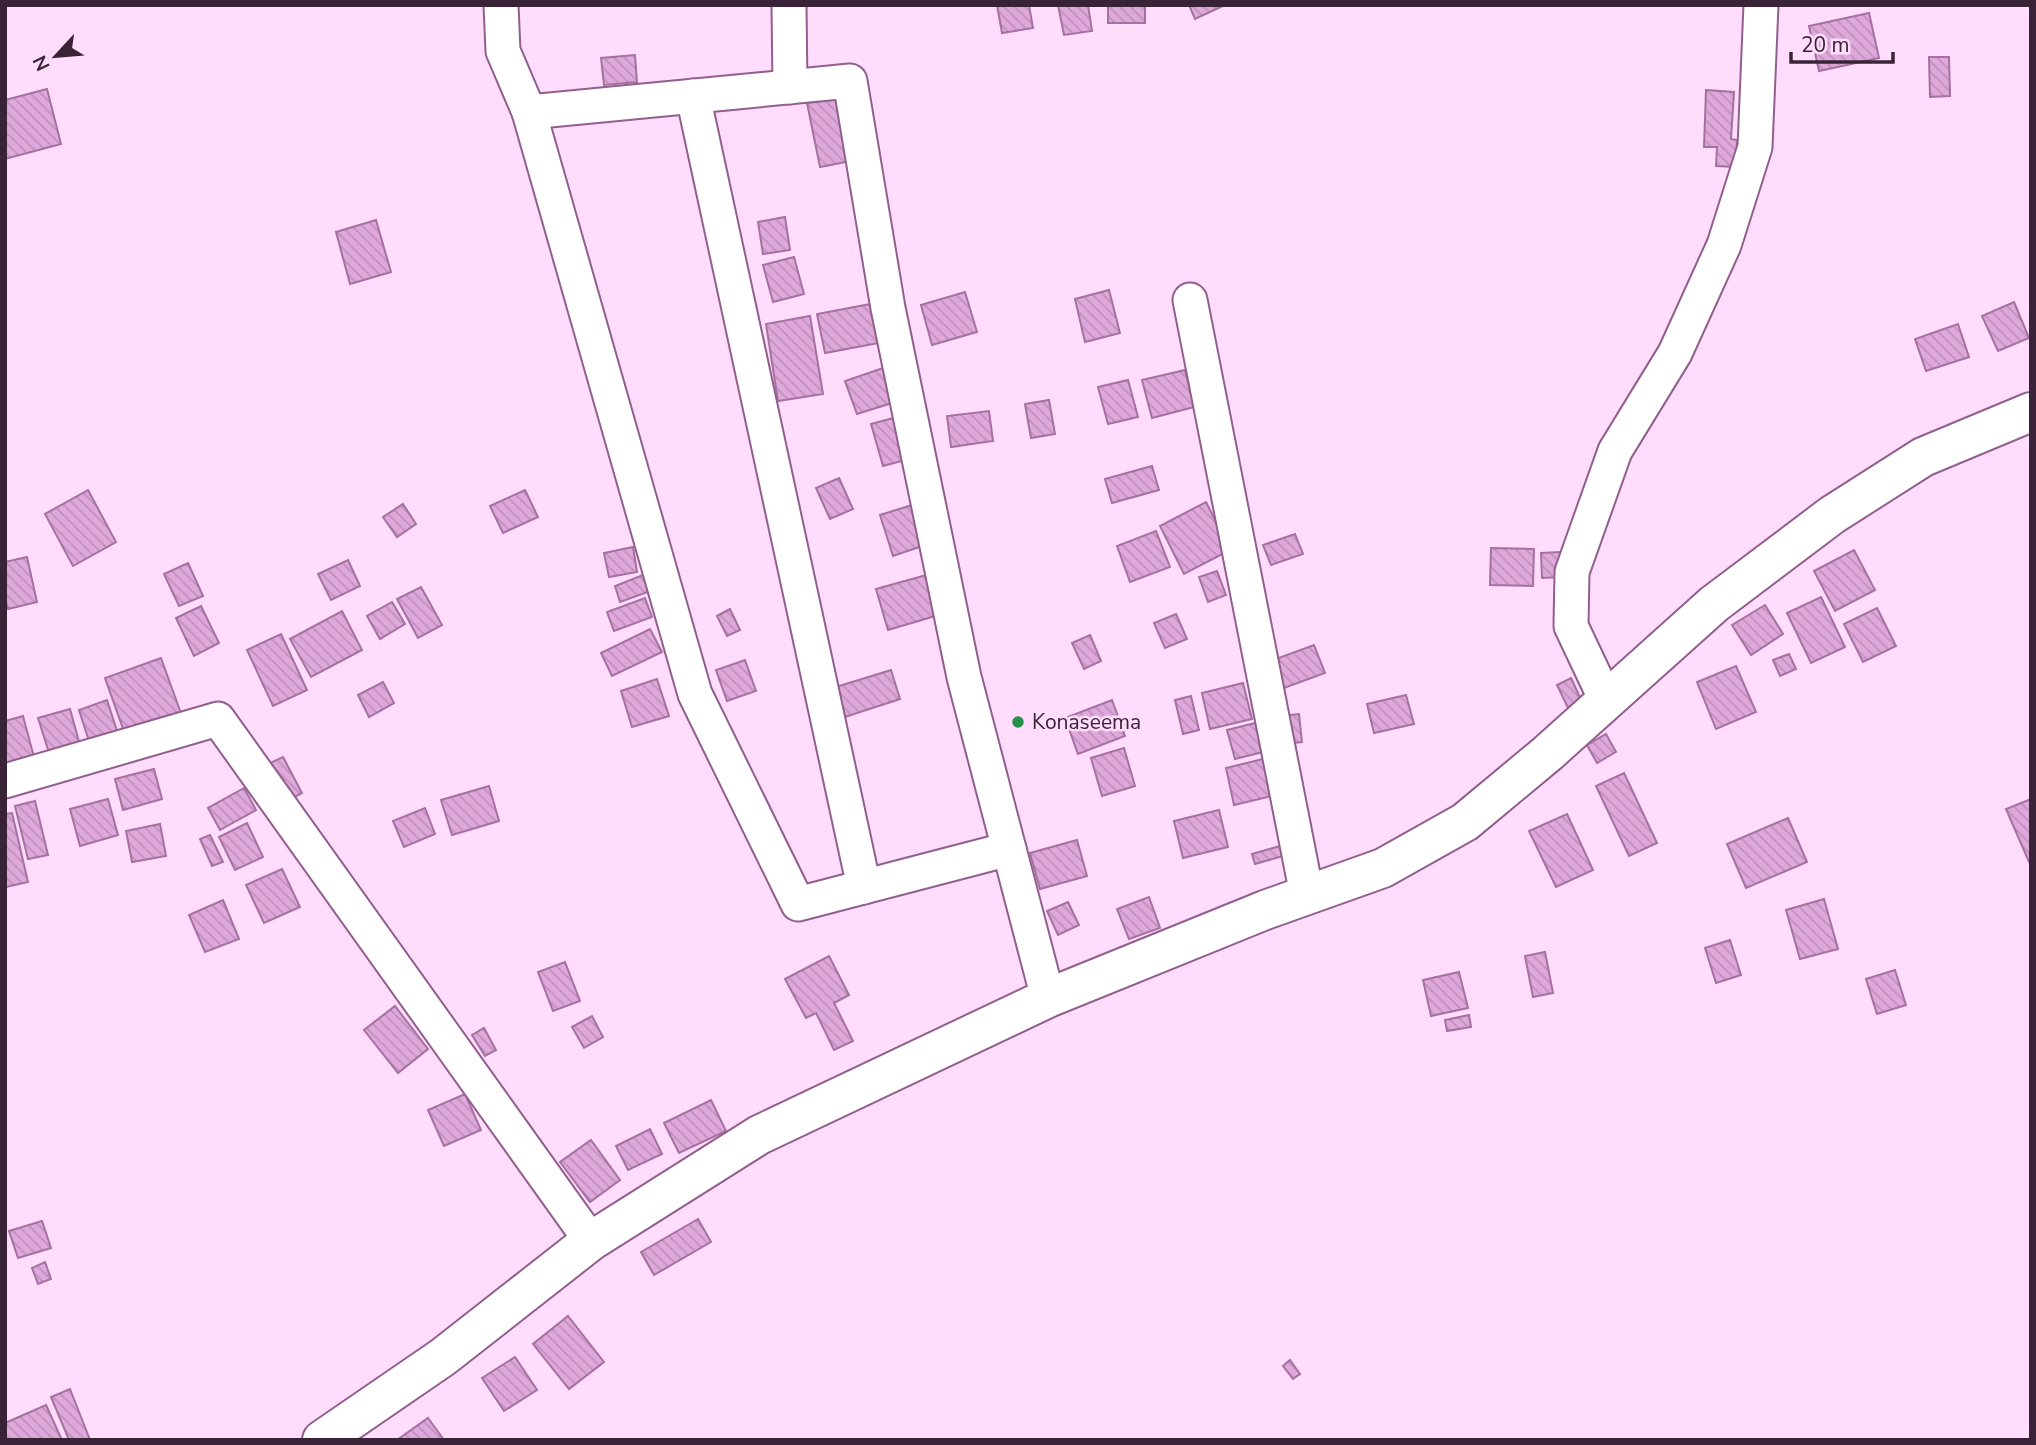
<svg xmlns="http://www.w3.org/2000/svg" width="2036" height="1445" font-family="'Nunito Sans',sans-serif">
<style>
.building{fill:url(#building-back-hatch);stroke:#a571a0;stroke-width:2}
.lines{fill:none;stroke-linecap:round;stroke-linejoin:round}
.street-casing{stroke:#915f8d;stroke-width:37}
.secondary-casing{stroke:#915f8d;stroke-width:42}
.street{stroke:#fff;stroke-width:33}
.secondary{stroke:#fff;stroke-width:38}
.poi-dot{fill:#269048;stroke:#ffdcfb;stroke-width:2.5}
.labels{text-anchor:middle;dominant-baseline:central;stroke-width:5;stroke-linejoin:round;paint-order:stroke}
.poi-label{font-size:21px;fill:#392437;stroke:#ffdcfb;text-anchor:start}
</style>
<defs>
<pattern id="building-back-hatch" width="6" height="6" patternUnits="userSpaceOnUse" patternTransform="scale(1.75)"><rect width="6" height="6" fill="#dfa8da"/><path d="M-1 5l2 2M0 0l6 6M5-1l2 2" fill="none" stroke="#c090bc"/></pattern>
</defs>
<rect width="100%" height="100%" fill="#ffdcfb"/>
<!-- building -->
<g class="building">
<path d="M 997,5 L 1029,5 L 1033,28 L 1002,33 Z"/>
<path d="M 1058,5 L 1088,5 L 1092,31 L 1064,35 Z"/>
<rect x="1108" y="5" width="37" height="18"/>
<path d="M 1189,5 L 1225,5 L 1195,19 Z"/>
<path d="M 1869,13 L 1879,58 L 1819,71 L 1809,26 Z"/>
<path d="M 635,55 L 637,82 L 604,85 L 601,58 Z"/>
<path d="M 1929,57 L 1949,57 L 1950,96 L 1930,97 Z"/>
<path d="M 47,89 L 61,144 L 5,159 L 5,100 Z"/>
<path d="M 1706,90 L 1734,92 L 1731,139 L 1737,140 L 1736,167 L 1716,166 L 1717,147 L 1704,147 Z"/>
<path d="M 839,97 L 851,161 L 820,167 L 807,103 Z"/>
<path d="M 785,217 L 790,250 L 763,254 L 758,222 Z"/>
<path d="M 376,220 L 391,272 L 350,284 L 336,232 Z"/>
<path d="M 794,257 L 804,294 L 773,302 L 763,265 Z"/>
<path d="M 1109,290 L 1120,333 L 1085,342 L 1075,299 Z"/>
<path d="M 965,292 L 977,332 L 932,345 L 921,305 Z"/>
<path d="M 2014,302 L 2029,338 L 1998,351 L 1982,316 Z"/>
<path d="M 876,303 L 884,342 L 825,353 L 817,314 Z"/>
<path d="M 810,316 L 823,394 L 778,401 L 766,324 Z"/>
<path d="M 1958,324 L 1969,357 L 1926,371 L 1915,339 Z"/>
<path d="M 883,368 L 895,402 L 857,414 L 845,381 Z"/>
<path d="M 1185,370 L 1194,407 L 1152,418 L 1142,380 Z"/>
<path d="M 1128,380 L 1138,417 L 1108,424 L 1098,387 Z"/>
<path d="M 1049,400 L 1055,434 L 1031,438 L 1025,404 Z"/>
<path d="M 989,411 L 993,441 L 951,447 L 947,416 Z"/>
<path d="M 897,417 L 909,459 L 883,466 L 871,424 Z"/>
<path d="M 1152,466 L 1159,490 L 1112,503 L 1105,479 Z"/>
<path d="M 839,478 L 853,509 L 830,519 L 816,488 Z"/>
<path d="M 88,490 L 116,542 L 73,566 L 45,514 Z"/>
<path d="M 525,490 L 538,517 L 503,533 L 490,506 Z"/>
<path d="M 1206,502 L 1230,550 L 1184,574 L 1160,526 Z"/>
<path d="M 403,504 L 416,524 L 397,537 L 383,517 Z"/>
<path d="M 912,505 L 925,545 L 893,556 L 880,515 Z"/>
<path d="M 1156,531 L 1170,567 L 1130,582 L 1117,546 Z"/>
<path d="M 1295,534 L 1303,554 L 1271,565 L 1263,545 Z"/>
<path d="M 633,547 L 637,572 L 609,577 L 604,553 Z"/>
<path d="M 1491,548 L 1534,549 L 1533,586 L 1490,585 Z"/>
<path d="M 1854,550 L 1875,590 L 1835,611 L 1814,571 Z"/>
<path d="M 1560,552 L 1561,577 L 1542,578 L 1541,553 Z"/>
<path d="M 27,557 L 37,602 L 8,609 L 5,599 L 5,562 Z"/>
<path d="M 348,560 L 360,586 L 331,600 L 318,574 Z"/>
<path d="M 188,563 L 203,596 L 179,606 L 164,574 Z"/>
<path d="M 653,571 L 659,588 L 620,602 L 615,586 Z"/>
<path d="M 1217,571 L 1226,595 L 1208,602 L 1199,577 Z"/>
<path d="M 930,574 L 942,614 L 888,630 L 876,589 Z"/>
<path d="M 421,587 L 442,625 L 418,638 L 397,599 Z"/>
<path d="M 1821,597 L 1845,647 L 1811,663 L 1787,613 Z"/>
<path d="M 645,598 L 652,617 L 614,631 L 607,612 Z"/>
<path d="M 392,602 L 405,624 L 380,639 L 367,616 Z"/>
<path d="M 1765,605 L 1783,634 L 1751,655 L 1732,625 Z"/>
<path d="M 201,606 L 219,643 L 194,656 L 176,618 Z"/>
<path d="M 1877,608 L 1896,646 L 1863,662 L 1844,624 Z"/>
<path d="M 730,609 L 740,630 L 727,636 L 717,616 Z"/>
<path d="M 342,611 L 362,650 L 311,677 L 290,639 Z"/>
<path d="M 1176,614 L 1187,639 L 1165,648 L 1154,623 Z"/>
<path d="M 650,629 L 662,652 L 612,676 L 601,653 Z"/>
<path d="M 281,634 L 307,690 L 273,706 L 247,650 Z"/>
<path d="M 1090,635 L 1101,661 L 1084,669 L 1072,643 Z"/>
<path d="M 1314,645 L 1325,673 L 1284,688 L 1273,660 Z"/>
<path d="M 1789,654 L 1796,669 L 1780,676 L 1773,660 Z"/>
<path d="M 161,658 L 183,719 L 127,740 L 105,678 Z"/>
<path d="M 745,660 L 756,691 L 727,701 L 716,670 Z"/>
<path d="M 1736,666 L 1756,712 L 1716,729 L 1697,682 Z"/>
<path d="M 891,670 L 900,699 L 845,717 L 836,687 Z"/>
<path d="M 1571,678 L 1583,704 L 1569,710 L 1557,685 Z"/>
<path d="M 657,679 L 669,716 L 632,727 L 621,691 Z"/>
<path d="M 383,682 L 394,703 L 369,717 L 358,695 Z"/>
<path d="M 1243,683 L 1252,719 L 1210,729 L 1202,693 Z"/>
<path d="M 1406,695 L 1414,724 L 1374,733 L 1367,704 Z"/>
<path d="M 1191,696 L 1199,730 L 1183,734 L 1175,700 Z"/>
<path d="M 107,700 L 118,734 L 90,744 L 79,710 Z"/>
<path d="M 1112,700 L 1125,736 L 1078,754 L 1065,718 Z"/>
<path d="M 70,709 L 81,749 L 51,759 L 38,718 Z"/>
<path d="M 1299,714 L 1302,742 L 1284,744 L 1281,716 Z"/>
<path d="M 23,716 L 35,761 L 5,768 L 5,721 Z"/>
<path d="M 1255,723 L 1263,752 L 1235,759 L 1227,730 Z"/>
<path d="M 1606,734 L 1616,752 L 1597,763 L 1587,745 Z"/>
<path d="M 1124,748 L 1135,786 L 1102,796 L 1091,758 Z"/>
<path d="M 283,757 L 302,793 L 287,801 L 268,764 Z"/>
<path d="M 1263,759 L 1272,796 L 1234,805 L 1226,768 Z"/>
<path d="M 154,769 L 162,799 L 123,810 L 115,779 Z"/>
<path d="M 1624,773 L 1657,843 L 1629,856 L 1596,786 Z"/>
<path d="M 489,786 L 499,821 L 452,835 L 441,800 Z"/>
<path d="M 244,788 L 256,810 L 220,830 L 208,808 Z"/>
<path d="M 108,799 L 118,835 L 80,846 L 70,809 Z"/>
<path d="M 2031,799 L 2031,861 L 2029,862 L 2006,809 Z"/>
<path d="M 35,801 L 48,855 L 28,859 L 15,806 Z"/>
<path d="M 425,808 L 435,834 L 404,847 L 393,821 Z"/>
<path d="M 1219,810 L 1228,847 L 1183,858 L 1174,821 Z"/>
<path d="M 12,813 L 28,882 L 6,887 L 5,814 Z"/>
<path d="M 1567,814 L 1593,870 L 1556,887 L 1529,831 Z"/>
<path d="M 1788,818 L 1807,862 L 1746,888 L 1727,844 Z"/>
<path d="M 247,823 L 263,857 L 235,870 L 219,837 Z"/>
<path d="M 160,824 L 166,856 L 132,862 L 126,831 Z"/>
<path d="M 210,835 L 223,862 L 212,866 L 200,839 Z"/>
<path d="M 1077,840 L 1087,876 L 1040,889 L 1030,853 Z"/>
<path d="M 1280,846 L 1283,856 L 1255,864 L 1252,854 Z"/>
<path d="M 282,869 L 300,907 L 264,923 L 246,885 Z"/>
<path d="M 1149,897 L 1160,928 L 1129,939 L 1117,909 Z"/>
<path d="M 1824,899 L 1838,949 L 1800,959 L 1786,910 Z"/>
<path d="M 223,900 L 239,939 L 205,952 L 189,915 Z"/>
<path d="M 1068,902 L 1079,925 L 1058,935 L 1047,911 Z"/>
<path d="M 1730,940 L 1741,975 L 1716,983 L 1705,948 Z"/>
<path d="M 1545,952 L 1553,993 L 1533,997 L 1525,956 Z"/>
<path d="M 829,956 L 849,995 L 834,1003 L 853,1041 L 834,1050 L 816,1013 L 806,1018 L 785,979 Z"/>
<path d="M 565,962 L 580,1001 L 553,1011 L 538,972 Z"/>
<path d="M 1895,970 L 1906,1005 L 1877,1014 L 1866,979 Z"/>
<path d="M 1459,972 L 1468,1008 L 1431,1016 L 1423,980 Z"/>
<path d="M 395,1006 L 428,1049 L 398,1073 L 364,1030 Z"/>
<path d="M 1469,1015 L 1471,1027 L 1447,1031 L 1445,1020 Z"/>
<path d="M 592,1016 L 603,1037 L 584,1048 L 572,1027 Z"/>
<path d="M 484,1028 L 496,1050 L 485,1056 L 472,1035 Z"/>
<path d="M 465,1094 L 481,1130 L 444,1146 L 428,1110 Z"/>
<path d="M 711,1100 L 726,1131 L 679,1153 L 664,1123 Z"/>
<path d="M 650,1129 L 662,1154 L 628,1170 L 616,1146 Z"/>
<path d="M 591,1140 L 620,1180 L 590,1202 L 560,1162 Z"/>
<path d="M 698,1219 L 711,1242 L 654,1275 L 641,1252 Z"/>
<path d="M 42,1221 L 51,1248 L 18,1258 L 9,1231 Z"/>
<path d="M 45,1262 L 51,1279 L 38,1284 L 32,1268 Z"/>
<path d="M 568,1316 L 604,1362 L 569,1389 L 533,1344 Z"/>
<path d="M 515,1357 L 537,1390 L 504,1411 L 482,1378 Z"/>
<path d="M 1290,1360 L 1300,1374 L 1293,1379 L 1283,1366 Z"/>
<path d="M 70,1389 L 90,1440 L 69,1440 L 51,1397 Z"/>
<path d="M 46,1405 L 62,1440 L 6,1440 L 5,1423 Z"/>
<path d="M 428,1418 L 444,1440 L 397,1440 Z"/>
</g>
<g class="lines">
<defs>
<g id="street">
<path d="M 501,5 L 503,51 L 529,112 L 850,81 L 888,308 L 964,677 L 1048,998"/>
<path d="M 789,5 L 790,87"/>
<path d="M 693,96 L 864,887"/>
<path d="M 529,112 L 695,694 L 798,904 L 1009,849"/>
<path d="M 1190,300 L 1307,895"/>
<path d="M 1606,700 L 1571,626 L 1572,572 L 1615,451 L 1675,353 L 1724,245 L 1755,147 L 1761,5"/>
<path d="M 5,781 L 218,719 L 591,1241"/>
</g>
<path id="secondary" d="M 322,1440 L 443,1357 L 591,1241 L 759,1135 L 1048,998 L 1265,910 L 1383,868 L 1465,822 L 1548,753 L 1714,604 L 1832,515 L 1923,457 L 2031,412"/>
</defs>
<!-- street casing -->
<use href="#street" class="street-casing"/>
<!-- secondary casing -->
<use href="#secondary" class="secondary-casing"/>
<!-- street -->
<use href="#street" class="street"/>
<!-- secondary -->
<use href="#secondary" class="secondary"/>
</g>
<!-- markers -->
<circle class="poi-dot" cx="1018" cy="722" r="7"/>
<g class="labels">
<!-- poi labels -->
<g class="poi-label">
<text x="1032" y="722">Konaseema</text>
</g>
</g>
<!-- border -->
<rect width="2036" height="1445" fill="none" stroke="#392437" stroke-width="14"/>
<!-- north arrow -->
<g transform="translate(56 56) rotate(244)" stroke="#ffdcfb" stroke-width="5" paint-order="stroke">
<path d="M0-5L12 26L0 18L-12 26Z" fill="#392437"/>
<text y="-10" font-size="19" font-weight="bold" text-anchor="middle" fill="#392437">N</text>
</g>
<!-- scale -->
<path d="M1791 52v10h102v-10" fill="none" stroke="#392437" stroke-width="3.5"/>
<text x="1801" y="52" font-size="21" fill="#392437" stroke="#ffdcfb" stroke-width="5" paint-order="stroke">20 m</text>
</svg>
